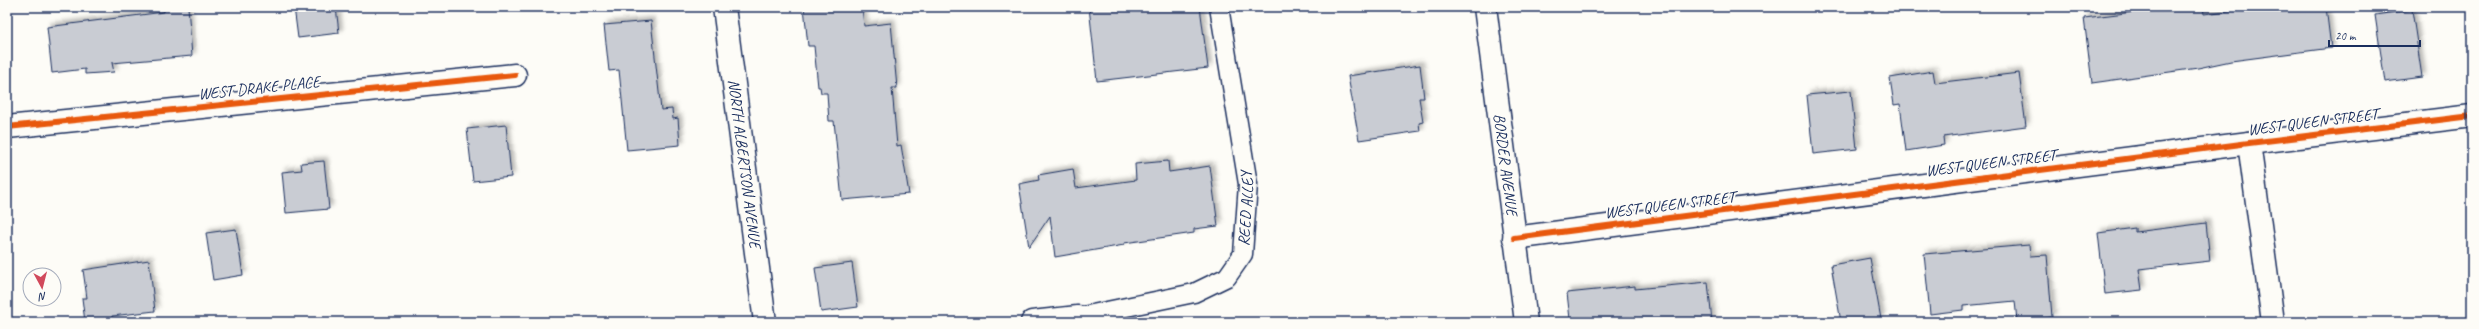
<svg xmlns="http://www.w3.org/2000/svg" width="2479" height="329" font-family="Caveat,sans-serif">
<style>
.building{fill:#c9ccd3;stroke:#1b2f5e;filter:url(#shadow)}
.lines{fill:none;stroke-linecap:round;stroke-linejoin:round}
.lane-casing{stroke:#1b2f5e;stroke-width:21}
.street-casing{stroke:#1b2f5e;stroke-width:25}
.secondary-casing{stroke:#1b2f5e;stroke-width:25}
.lane{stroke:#fdfcf7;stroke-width:18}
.street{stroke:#fdfcf7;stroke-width:22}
.secondary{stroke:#fdfcf7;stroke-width:22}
.cycleway-casing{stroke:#fdfcf7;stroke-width:8}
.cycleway{stroke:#e8590c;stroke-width:6}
.labels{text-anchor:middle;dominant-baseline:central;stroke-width:3.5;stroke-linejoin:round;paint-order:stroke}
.street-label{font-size:16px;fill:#1b2f5e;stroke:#fdfcf7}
</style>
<defs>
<filter id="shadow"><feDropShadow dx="3.5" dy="-3.5" stdDeviation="2" flood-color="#0004"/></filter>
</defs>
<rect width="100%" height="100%" fill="#fdfcf7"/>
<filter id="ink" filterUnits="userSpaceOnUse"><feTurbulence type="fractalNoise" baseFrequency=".025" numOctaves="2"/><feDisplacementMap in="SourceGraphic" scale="8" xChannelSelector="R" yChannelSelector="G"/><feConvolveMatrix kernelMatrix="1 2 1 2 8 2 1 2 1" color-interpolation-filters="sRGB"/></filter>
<g filter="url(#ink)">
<!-- building -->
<g class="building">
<path d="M 164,7 L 188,7 L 192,56 L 112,63 L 114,72 L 85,74 L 85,69 L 52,73 L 47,27 L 164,12 Z"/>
<path d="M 294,7 L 336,7 L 339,33 L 298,38 Z"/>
<path d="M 804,7 L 862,7 L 864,26 L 891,23 L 897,88 L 892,88 L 897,146 L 901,145 L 909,194 L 842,200 L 834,121 L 829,121 L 827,93 L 821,93 L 820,87 L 818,87 L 814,46 L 808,46 Z"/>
<path d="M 1089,7 L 1200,7 L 1208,68 L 1097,81 Z"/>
<path d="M 2159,7 L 2203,7 L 2204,14 L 2259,7 L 2326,7 L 2331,48 L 2231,61 L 2198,68 L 2092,83 L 2084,18 L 2159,9 Z"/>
<path d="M 2412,10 L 2422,77 L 2385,82 L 2375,15 Z"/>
<path d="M 651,21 L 661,110 L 672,109 L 673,119 L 678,118 L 680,145 L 627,150 L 619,70 L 609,71 L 604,25 Z"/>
<path d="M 1420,65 L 1424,98 L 1419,98 L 1423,122 L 1419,123 L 1420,131 L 1359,140 L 1348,76 Z"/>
<path d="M 1933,71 L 1935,83 L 2019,73 L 2026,126 L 1943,137 L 1944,145 L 1906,151 L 1900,104 L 1894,105 L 1890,78 Z"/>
<path d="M 1851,91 L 1857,149 L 1813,154 L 1807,95 Z"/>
<path d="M 506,125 L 511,177 L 473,181 L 467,129 Z"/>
<path d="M 324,161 L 329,209 L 286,213 L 282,172 L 302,170 L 301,163 Z"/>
<path d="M 1168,161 L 1169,172 L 1210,166 L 1218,226 L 1194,229 L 1194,233 L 1124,243 L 1124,245 L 1055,257 L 1050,216 L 1029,247 L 1019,184 L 1039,180 L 1038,175 L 1073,169 L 1076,188 L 1136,180 L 1135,164 Z"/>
<path d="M 2206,223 L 2210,261 L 2139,269 L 2142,290 L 2105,294 L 2098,233 L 2135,228 L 2135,232 Z"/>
<path d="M 236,229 L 243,275 L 213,280 L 206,233 Z"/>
<path d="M 2029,245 L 2030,256 L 2047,255 L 2052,317 L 2017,321 L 2015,301 L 1963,306 L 1963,310 L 1930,314 L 1924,254 Z"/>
<path d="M 1870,258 L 1881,319 L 1841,322 L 1831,265 Z"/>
<path d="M 149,260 L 155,311 L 112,316 L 112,322 L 85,322 L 82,298 L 87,298 L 83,270 Z"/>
<path d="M 852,263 L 858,307 L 821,312 L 815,268 Z"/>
<path d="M 1708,282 L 1712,322 L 1575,322 L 1575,318 L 1570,319 L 1567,293 L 1635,286 L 1635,289 Z"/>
</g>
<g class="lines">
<defs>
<g id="lane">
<path id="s1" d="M 1078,317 L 1194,293 L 1227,277 L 1243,254 L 1248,184 L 1219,7"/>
</g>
<g id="street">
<path id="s2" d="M 724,7 L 765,322"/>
<path d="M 7,127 L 515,75"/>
<path d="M 2249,143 L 2273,322"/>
<path d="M 1514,238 L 2249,143 L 2472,116"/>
<path d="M 1032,322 L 1078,317 L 1079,322"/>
</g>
<g id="secondary">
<path id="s3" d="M 1485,7 L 1526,322"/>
</g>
</defs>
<!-- lane casing -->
<use href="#lane" class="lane-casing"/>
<!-- street casing -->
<use href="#street" class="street-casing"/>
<!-- secondary casing -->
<use href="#secondary" class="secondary-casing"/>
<!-- lane -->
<use href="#lane" class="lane"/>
<!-- street -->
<use href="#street" class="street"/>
<!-- secondary -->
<use href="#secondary" class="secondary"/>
<defs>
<g id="cycleway">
<path d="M 7,127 L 515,75"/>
<path d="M 1514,238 L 2249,143 L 2472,116"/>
</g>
</defs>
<!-- cycleway casing -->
<use href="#cycleway" class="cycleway-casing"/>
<!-- cycleway -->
<use href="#cycleway" class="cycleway"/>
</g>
</g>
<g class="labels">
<!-- street labels -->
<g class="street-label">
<text transform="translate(259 88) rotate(-6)">WEST DRAKE PLACE</text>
<text transform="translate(2313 122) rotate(-7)">WEST QUEEN STREET</text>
<text transform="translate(1991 163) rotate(-7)">WEST QUEEN STREET</text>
<text stroke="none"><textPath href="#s2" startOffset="158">NORTH ALBERTSON AVENUE</textPath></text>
<text stroke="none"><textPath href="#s3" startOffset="159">BORDER AVENUE</textPath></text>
<text transform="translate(1670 205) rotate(-7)">WEST QUEEN STREET</text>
<text stroke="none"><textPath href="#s1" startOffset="229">REED ALLEY</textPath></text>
</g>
</g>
<!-- margin -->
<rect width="2479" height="329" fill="none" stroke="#fdfcf7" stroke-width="24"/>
<rect x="12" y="12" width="2455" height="305" fill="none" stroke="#1b2f5e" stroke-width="1.5" filter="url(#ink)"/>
<!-- north arrow -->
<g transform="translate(42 287) rotate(173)"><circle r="19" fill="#fdfcf7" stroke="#a3aaba"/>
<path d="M0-3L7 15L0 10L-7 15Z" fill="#d1495b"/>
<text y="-6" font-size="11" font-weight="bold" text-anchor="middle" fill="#1b2f5e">N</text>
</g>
<!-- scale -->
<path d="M2329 40v6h91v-6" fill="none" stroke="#1b2f5e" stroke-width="2"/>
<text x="2335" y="40" font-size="12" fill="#1b2f5e" stroke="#fdfcf7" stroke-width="3" paint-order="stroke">20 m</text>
</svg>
